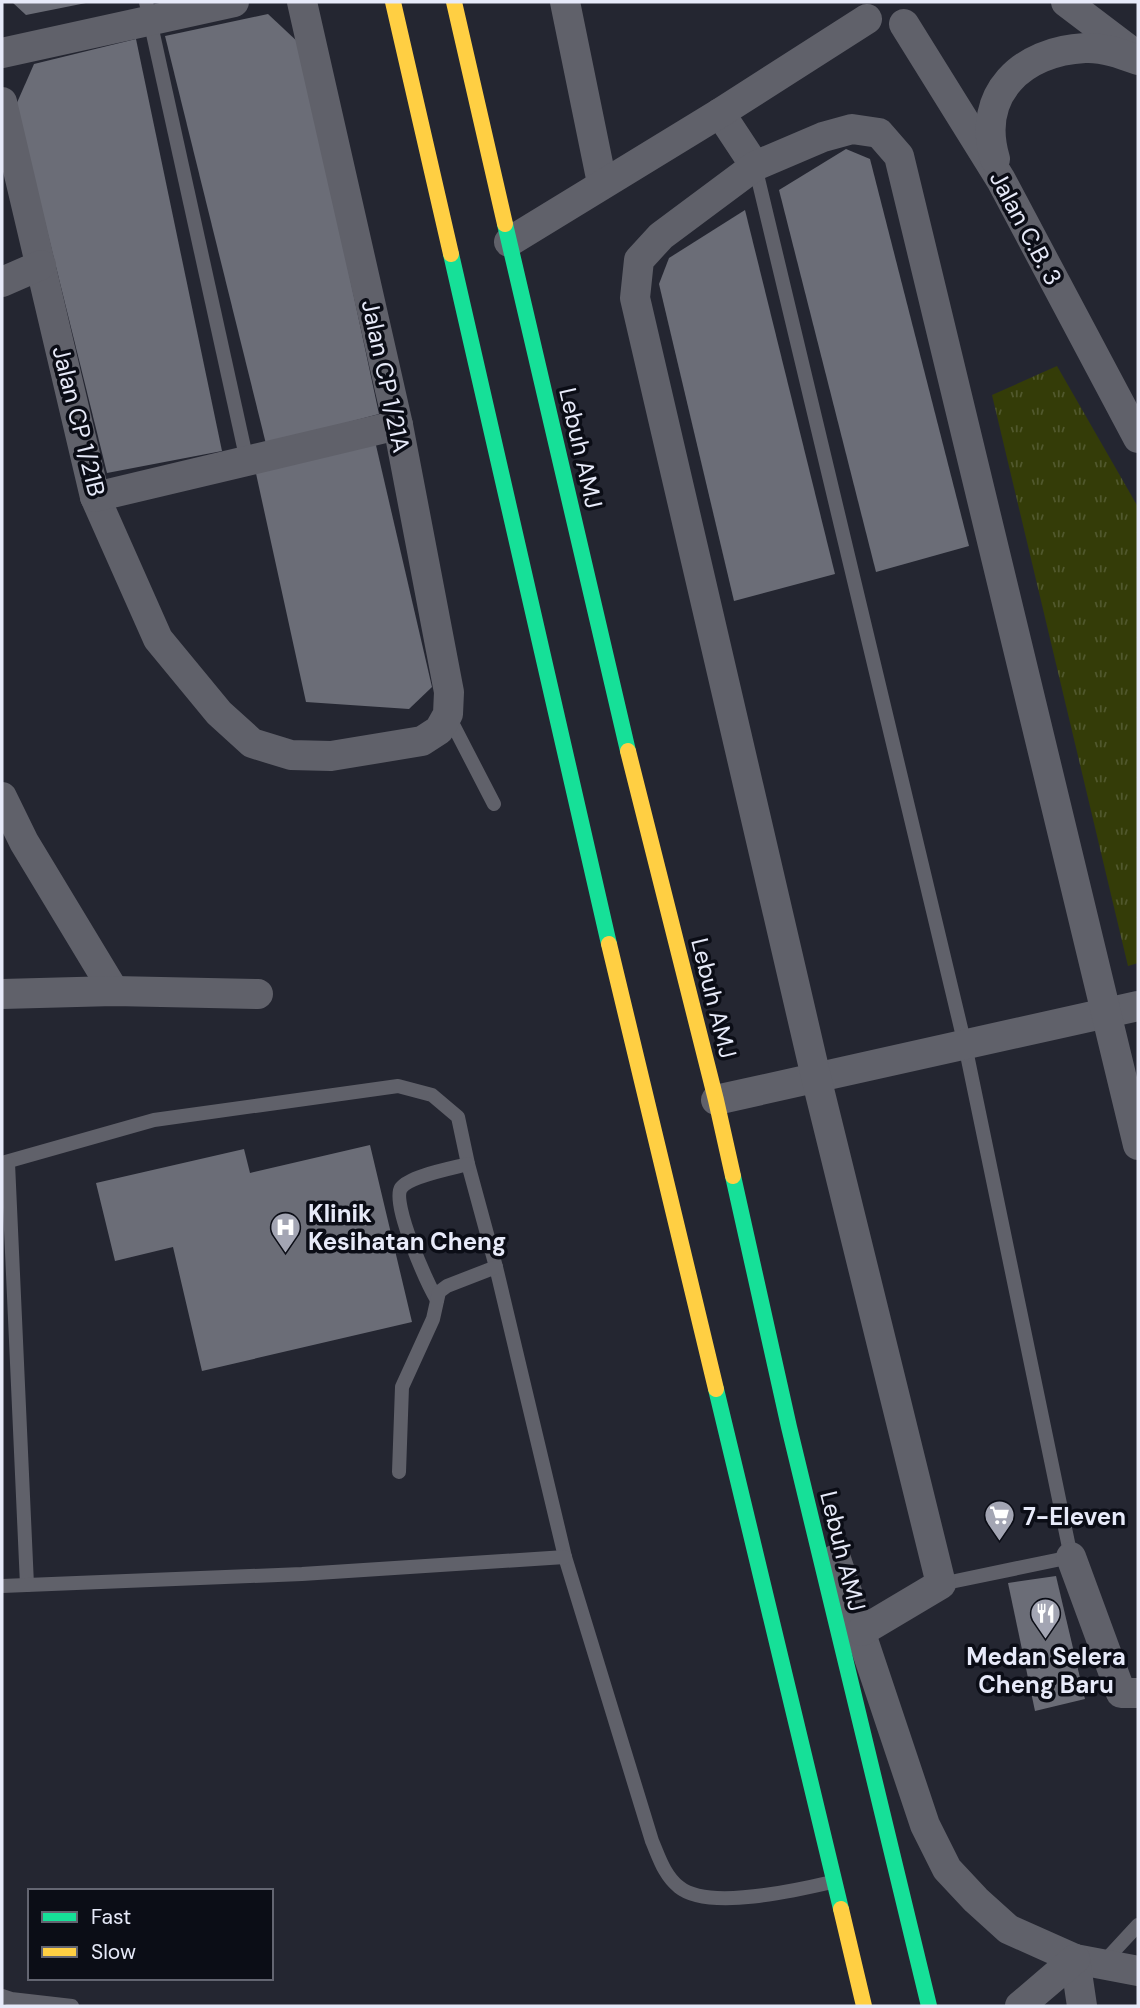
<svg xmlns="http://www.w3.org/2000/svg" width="1140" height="2008" font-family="'DM Sans',sans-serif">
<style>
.park{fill:url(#park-tufts)}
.building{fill:#6b6d77}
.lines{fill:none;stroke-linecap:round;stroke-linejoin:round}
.lane{stroke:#60616a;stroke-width:14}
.street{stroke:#60616a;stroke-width:30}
.fast{stroke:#16e098;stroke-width:16}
.slow{stroke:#ffcf43;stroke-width:16}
.labels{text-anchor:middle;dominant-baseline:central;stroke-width:7;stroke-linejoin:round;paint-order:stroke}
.street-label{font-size:24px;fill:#e7eaf9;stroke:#0b0d16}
.poi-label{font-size:24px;font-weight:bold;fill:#e7eaf9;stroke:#0b0d16;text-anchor:start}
</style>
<defs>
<pattern id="park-tufts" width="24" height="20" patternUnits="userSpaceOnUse" patternTransform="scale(1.75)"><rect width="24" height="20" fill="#343c08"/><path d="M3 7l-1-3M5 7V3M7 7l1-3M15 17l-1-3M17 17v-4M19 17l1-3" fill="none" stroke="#51582d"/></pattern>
</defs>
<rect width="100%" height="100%" fill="#242631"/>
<!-- park -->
<path class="park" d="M 1057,366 L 1138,507 L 1138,963 L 1128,966 L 992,395 Z"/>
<!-- building -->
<g class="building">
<path d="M 12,2 L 86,2 L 86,3 L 26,15 Z"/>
<path d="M 268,14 L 300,44 L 379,414 L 266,444 L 165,36 Z"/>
<path d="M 136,39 L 222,451 L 107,473 L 16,105 L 34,64 Z"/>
<path d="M 846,149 L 870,159 L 969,546 L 876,572 L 779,190 Z"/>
<path d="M 745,210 L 835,574 L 734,601 L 659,284 L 669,258 Z"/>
<path d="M 375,441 L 432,687 L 409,709 L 306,702 L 255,469 Z"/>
<path d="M 370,1145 L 412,1322 L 202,1371 L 173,1247 L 115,1261 L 96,1183 L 244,1149 L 250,1173 Z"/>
<path d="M 1056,1576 L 1085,1699 L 1035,1711 L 1008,1583 Z"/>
</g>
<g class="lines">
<!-- lane -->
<g class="lane">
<path d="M 146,2 L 247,461"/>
<path d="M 755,166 L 965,1045 L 1071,1557 L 941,1584"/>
<path d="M 448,715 L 494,804"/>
<path d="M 2,1163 L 154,1120 L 398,1086 L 432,1095 L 458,1117 L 468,1164 L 496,1267 L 565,1557 L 652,1841 C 659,1857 664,1875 679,1887 C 708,1911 798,1890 832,1882"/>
<path d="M 8,1163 L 27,1585"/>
<path d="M 437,1300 C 427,1283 391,1203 401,1188 C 409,1176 453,1168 468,1164"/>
<path d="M 399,1472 L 402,1387 L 433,1319 L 439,1292 L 447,1286 L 496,1267"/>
<path d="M 2,1586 L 302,1574 L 565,1557"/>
<path d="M 1101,1965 L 1138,1925"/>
<path d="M 2,1996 L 11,1999 L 72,2006"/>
</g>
<!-- street -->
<g class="street">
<path d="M 565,2 L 602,183"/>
<path d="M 1066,2 L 1132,52"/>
<path d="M 904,24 L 1001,180 L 1138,438"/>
<path d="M 2,53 L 234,2"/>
<path d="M 2,102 L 95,497 L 158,639 L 219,713 L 252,743 L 291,755 L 331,756 L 422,741 L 439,730 L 448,714 L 449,692 L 398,425 L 302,2"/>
<path d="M 720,113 L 755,166"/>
<path d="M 995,159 C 976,94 1022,51 1085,48 C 1103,47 1122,54 1138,60"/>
<path d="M 509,242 L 720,113 L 867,19"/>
<path d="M 2,282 L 41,265"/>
<path d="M 95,497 L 398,425"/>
<path d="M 2,797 L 24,842 L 114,991"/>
<path d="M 2,994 L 114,991 L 258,994"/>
<path d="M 716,1100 L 1138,1006"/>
<path d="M 1071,1557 L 1121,1693 L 1138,1693"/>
<path d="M 836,1559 L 925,1825 L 947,1869 L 976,1900 L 1008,1929 L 1075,1959 L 1138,1971"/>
<path d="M 862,1631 L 941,1584 L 816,1077 L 635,298 L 639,260 L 661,236 L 755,166 L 823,137 L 852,129 L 879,133 L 899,156 L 1138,1145"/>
<path d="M 1075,1959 L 1082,2006"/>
<path d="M 1020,2006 L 1075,1959"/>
</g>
<!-- fast -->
<g class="fast">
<path d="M 505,224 L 628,751"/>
<path d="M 451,254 L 609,944"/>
<path d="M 733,1176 L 789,1427 L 929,2006"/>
<path d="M 716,1389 L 841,1909"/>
</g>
<!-- slow -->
<g class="slow">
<path d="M 393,2 L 451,254"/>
<path d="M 454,2 L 505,224"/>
<path d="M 628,751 L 716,1100 L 733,1176"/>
<path d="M 609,944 L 716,1389"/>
<path d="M 841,1909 L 864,2006"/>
</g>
</g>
<!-- icons -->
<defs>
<symbol id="hospital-pin" viewBox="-11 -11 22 30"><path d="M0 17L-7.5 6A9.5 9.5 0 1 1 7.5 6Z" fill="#a3a5b3" stroke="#0b0d16"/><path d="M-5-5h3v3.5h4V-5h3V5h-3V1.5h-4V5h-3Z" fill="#fff"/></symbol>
<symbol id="supermarket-pin" viewBox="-11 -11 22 30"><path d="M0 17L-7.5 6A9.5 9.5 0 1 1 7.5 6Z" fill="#a3a5b3" stroke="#0b0d16"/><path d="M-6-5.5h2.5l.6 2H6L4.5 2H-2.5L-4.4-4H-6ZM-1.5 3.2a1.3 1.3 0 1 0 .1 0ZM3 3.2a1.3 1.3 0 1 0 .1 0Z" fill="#fff"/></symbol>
<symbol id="restaurant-pin" viewBox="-11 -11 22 30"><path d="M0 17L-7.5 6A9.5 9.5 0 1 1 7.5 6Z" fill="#a3a5b3" stroke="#0b0d16"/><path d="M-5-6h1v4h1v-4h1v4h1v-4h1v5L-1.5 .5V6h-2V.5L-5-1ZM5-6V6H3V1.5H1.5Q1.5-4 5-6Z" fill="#fff"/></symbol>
</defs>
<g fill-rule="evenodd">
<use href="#hospital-pin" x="268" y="1210" width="35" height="47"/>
<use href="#supermarket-pin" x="982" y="1498" width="35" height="47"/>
<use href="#restaurant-pin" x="1028" y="1596" width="35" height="47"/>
</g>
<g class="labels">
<!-- street labels -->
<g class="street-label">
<text transform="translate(1026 228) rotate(62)">Jalan C.B. 3</text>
<text transform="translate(386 376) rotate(78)">Jalan CP 1/21A</text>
<text transform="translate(79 421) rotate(76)">Jalan CP 1/21B</text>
<text transform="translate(581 448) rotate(77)">Lebuh AMJ</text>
<text transform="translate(714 998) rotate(76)">Lebuh AMJ</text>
<text transform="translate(843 1551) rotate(76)">Lebuh AMJ</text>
</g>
<!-- poi labels -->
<g class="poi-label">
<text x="308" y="1213">Klinik<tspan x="308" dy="28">Kesihatan Cheng</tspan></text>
<text x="1023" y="1516">7-Eleven</text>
<text x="1046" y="1656" text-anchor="middle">Medan Selera<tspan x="1046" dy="28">Cheng Baru</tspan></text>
</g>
</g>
<!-- border -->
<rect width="1140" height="2008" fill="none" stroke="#e7eaf9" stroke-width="7"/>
<!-- legend -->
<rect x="28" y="1889" width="245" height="91" fill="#0b0d16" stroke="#636571" stroke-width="2"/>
<rect x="42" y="1912" width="35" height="10" fill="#16e098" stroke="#636571" stroke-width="2"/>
<text x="91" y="1924" font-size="21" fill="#e7eaf9">Fast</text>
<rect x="42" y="1947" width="35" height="10" fill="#ffcf43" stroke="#636571" stroke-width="2"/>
<text x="91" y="1959" font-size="21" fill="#e7eaf9">Slow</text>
</svg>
